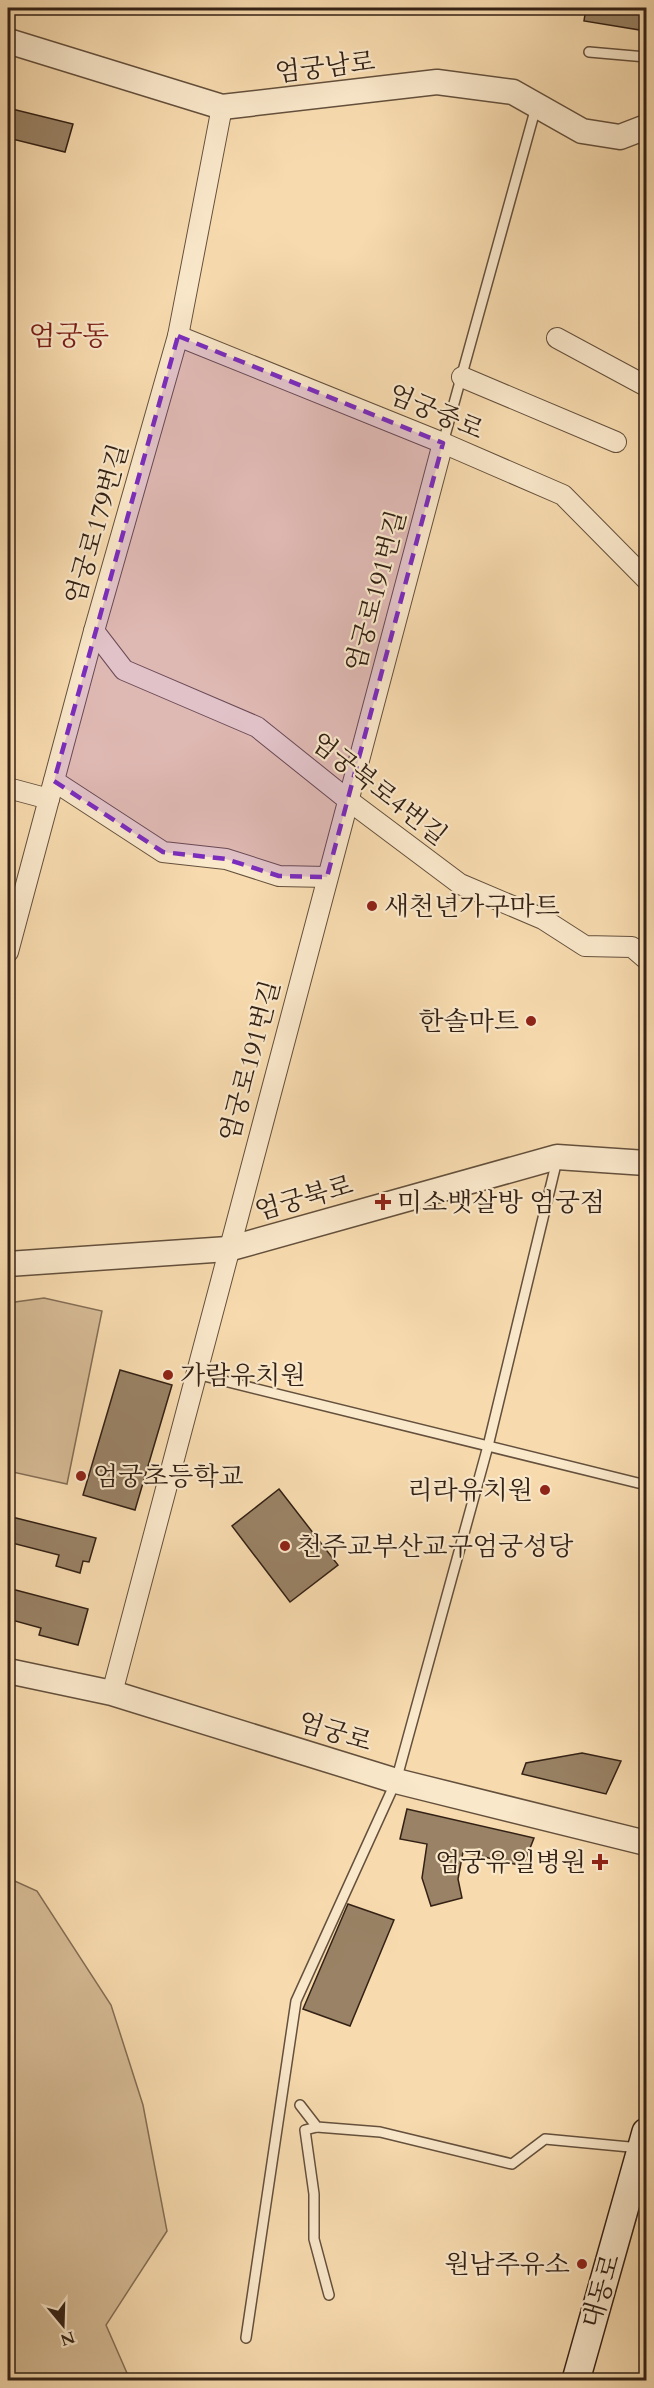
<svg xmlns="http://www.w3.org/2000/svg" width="654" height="2388" font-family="Cardo,'Noto Serif KR',serif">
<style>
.green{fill:#d6bb95;stroke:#846e55;stroke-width:1.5}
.building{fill:#998265;stroke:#332115;stroke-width:1.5}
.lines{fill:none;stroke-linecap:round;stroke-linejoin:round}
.service-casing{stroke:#64503c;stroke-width:12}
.minor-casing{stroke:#64503c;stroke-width:22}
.tertiary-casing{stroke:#64503c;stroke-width:27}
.secondary-casing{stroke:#332115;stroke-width:30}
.service{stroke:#fae8cb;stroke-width:9}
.minor{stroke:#fae8cb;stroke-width:20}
.tertiary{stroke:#fae8cb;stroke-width:24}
.secondary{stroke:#fae8cb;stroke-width:27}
.marked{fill:#7b2cbf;fill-opacity:0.2;stroke:#7b2cbf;stroke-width:4.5;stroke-dasharray:12 8;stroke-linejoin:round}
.poi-dot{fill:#8f2418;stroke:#fae8cb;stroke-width:2}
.labels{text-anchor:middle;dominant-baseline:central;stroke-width:4.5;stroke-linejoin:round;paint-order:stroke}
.street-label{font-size:26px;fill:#332115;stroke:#fae8cb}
.poi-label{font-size:26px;fill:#332115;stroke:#fae8cb;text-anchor:start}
.quarter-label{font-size:28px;fill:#7a1f14;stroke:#fae8cb}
</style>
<rect width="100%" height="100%" fill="#f7dbaf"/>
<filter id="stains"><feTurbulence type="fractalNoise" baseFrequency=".00333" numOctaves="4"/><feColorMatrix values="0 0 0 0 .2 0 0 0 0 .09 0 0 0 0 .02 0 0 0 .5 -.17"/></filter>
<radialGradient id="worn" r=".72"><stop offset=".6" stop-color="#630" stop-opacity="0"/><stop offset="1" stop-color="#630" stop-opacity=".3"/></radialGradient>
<!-- green -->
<g class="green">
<path d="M 44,1298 L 102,1311 L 67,1484 L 8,1471 L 8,1303 Z"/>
<path d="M 8,1878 L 37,1891 L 111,2005 L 143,2105 L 167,2231 L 106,2325 L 130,2380 L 8,2380 Z"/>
</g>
<!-- building -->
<g class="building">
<path d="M 586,8 L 646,8 L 646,31 L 584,21 Z"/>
<path d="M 8,108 L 73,124 L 65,152 L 8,138 Z"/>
<path d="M 120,1370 L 172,1385 L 135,1510 L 83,1495 Z"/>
<path d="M 279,1489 L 338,1565 L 290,1602 L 232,1526 Z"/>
<path d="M 8,1516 L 96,1538 L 89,1562 L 83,1561 L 80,1573 L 56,1566 L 59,1555 L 8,1542 Z"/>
<path d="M 8,1588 L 88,1609 L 78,1645 L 39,1635 L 41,1628 L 8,1619 Z"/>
<path d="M 582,1753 L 621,1761 L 606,1794 L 522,1774 L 526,1763 Z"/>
<path d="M 407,1809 L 534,1838 L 523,1866 L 463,1852 L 458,1879 L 462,1898 L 431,1906 L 422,1878 L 427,1844 L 400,1839 Z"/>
<path d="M 348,1904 L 394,1920 L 350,2026 L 303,2009 Z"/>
</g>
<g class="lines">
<defs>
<g id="service">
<path d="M 589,52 L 646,57"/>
<path d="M 443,443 L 536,107"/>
<path d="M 196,1374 L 646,1485"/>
<path d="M 300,2105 L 317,2127 L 380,2132 L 512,2164 L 545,2139 L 640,2148"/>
<path d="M 317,2127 L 305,2130 L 314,2194 L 314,2239 L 329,2295"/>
<path d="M 246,2338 L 296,2001 L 396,1781 L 488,1446 L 557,1160"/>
</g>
<g id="minor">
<path d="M 178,336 L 443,443 L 563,495 L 646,579"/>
<path d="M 557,338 L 646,386"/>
<path d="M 462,377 L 616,442"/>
<path d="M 94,631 L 124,670 L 257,727 L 348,800 L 460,884 L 543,919 L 585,946 L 632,947 L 646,959"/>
<path d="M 54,781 L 163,852 L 226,859 L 279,876 L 327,877"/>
<path d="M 8,788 L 49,799"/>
<path d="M 8,952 L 94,631 L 178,336 L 222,107"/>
<path d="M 112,1693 L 443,443"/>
</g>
<g id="tertiary">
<path d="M 8,41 L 222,107 L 437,82 L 513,92 L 582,131 L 620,137 L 646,127"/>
<path d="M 8,1264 L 228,1249 L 557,1157 L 646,1163"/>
<path d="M 8,1671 L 112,1693 L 396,1781 L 646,1843"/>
</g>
<path id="secondary" d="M 576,2380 L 646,2132"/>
</defs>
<!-- service casing -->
<use href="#service" class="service-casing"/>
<!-- minor casing -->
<use href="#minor" class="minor-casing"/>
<!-- tertiary casing -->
<use href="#tertiary" class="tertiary-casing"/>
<!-- secondary casing -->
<use href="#secondary" class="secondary-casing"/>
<!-- service -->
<use href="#service" class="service"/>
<!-- minor -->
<use href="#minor" class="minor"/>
<!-- tertiary -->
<use href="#tertiary" class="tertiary"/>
<!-- secondary -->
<use href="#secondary" class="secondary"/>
</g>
<!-- marked area -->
<path class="marked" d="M 178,336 L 443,443 L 327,877 L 279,876 L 226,859 L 163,852 L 54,781 Z"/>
<!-- markers -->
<g class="poi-dot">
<circle cx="372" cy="906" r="6"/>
<circle cx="531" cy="1021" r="6"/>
<path d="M380 1193h6v6h6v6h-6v6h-6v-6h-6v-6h6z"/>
<circle cx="168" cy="1375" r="6"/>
<circle cx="81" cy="1476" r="6"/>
<circle cx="545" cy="1490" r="6"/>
<circle cx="285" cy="1546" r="6"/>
<path d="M597 1853h6v6h6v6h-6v6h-6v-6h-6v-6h6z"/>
<circle cx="582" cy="2264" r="6"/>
</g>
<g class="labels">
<!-- street labels -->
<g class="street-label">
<text transform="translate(325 67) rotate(-7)">엄궁남로</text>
<text transform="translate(436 412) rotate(23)">엄궁중로</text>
<text transform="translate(97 524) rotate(-74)">엄궁로179번길</text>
<text transform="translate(376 591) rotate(-75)">엄궁로191번길</text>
<text transform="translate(379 789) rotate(38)">엄궁북로4번길</text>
<text transform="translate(250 1061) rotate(-75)">엄궁로191번길</text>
<text transform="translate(304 1198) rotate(-16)">엄궁북로</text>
<text transform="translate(335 1732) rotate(17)">엄궁로</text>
<text transform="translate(601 2291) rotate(-74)">대동로</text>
</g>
<!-- poi labels -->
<g class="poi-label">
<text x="384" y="906">새천년가구마트</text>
<text x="519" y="1021" text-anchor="end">한솔마트</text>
<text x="397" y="1202">미소뱃살방 엄궁점</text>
<text x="180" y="1375">가람유치원</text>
<text x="93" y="1476">엄궁초등학교</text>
<text x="533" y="1490" text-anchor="end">리라유치원</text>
<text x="297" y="1546">천주교부산교구엄궁성당</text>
<text x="586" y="1862" text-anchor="end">엄궁유일병원</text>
<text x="570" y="2264" text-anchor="end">원남주유소</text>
</g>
<!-- quarter labels -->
<g class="quarter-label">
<text x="69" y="336">엄궁동</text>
</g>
</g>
<!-- margin -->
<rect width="654" height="2388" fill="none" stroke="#f7dbaf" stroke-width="30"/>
<rect x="9" y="9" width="636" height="2370" fill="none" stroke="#332115" stroke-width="3"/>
<rect x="15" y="15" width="624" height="2358" fill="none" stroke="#332115" stroke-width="1.5"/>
<!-- north arrow -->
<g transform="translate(63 2325) rotate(161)" stroke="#fae8cb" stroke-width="4.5" paint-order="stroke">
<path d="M0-4.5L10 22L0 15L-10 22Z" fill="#332115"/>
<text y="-9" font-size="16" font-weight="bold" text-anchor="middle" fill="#332115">N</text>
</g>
<rect width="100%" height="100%" filter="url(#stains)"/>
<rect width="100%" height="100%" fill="url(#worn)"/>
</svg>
